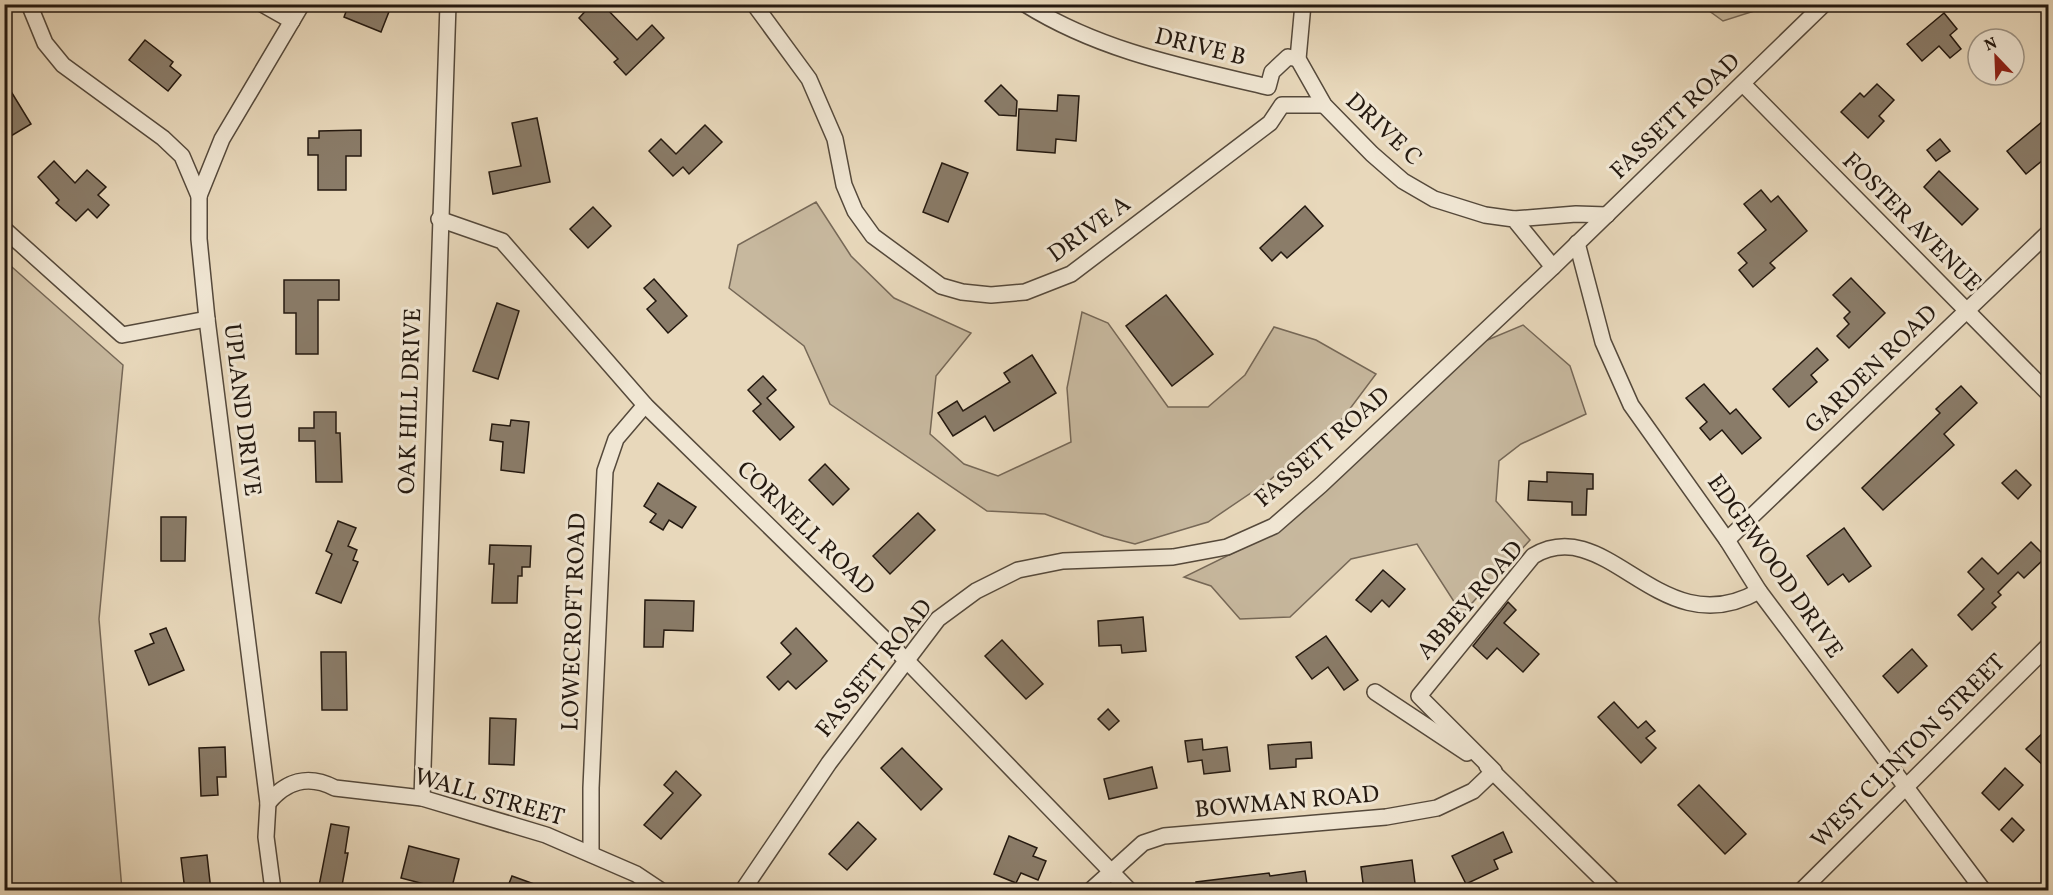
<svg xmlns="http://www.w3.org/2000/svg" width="2053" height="895" font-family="Vollkorn,serif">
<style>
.green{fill:#c7b89e;stroke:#766857;stroke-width:1.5}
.building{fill:#8a7c69;stroke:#241910;stroke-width:1.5}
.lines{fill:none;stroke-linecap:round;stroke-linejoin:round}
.minor-casing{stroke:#55493b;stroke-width:18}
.minor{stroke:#f0e6d3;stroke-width:15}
.labels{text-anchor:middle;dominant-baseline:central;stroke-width:6;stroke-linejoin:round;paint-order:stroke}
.street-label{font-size:24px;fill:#241910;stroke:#f0e6d3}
</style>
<rect width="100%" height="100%" fill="#e8d8bb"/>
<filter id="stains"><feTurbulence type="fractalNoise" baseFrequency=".00333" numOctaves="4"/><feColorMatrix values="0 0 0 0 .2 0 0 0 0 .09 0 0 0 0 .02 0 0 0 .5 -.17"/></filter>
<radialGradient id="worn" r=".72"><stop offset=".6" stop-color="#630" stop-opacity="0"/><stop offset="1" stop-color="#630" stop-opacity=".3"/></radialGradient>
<!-- green -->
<g class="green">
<path d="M 1701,5 L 1773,5 L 1723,21 Z"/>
<path d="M 816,202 L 851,256 L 894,298 L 971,333 L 936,376 L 930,434 L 964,464 L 998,476 L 1071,442 L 1067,388 L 1082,312 L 1108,323 L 1168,407 L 1208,407 L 1245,375 L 1274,327 L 1316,340 L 1376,374 L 1343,418 L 1270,480 L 1208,522 L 1135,544 L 1104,536 L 1045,514 L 987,511 L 830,404 L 804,346 L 729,288 L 738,245 Z"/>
<path d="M 4,260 L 123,365 L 99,619 L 122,890 L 5,890 Z"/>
<path d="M 1523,325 L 1570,366 L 1586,414 L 1521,444 L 1499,461 L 1496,501 L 1530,540 L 1462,614 L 1417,544 L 1351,559 L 1290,617 L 1240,619 L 1211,586 L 1184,577 L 1280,530 L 1478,344 Z"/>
</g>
<!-- building -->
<g class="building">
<path d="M 349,4 L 392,4 L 381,32 L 344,17 Z"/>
<path d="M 592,4 L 602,4 L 637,40 L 652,25 L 664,38 L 626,75 L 614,62 L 618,59 L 579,18 Z"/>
<path d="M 1944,13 L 1957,29 L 1950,35 L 1961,49 L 1950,58 L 1939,46 L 1922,61 L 1907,44 Z"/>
<path d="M 145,40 L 173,62 L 170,66 L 181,75 L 168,91 L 129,60 Z"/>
<path d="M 4,80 L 31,124 L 11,136 L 4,125 Z"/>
<path d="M 1877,84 L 1894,100 L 1879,116 L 1884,121 L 1868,138 L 1841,112 L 1860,93 L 1864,97 Z"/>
<path d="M 1001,85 L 1017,101 L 1016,116 L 999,115 L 985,101 Z"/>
<path d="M 1058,95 L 1079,96 L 1076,141 L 1056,139 L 1055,153 L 1017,150 L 1019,109 L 1057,111 Z"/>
<path d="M 2049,116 L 2049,155 L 2026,174 L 2007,151 Z"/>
<path d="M 537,118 L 550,182 L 493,194 L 489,172 L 521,166 L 512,123 Z"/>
<path d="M 705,125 L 722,142 L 689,174 L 683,167 L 673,176 L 649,151 L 661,139 L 676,154 Z"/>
<path d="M 361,130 L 361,156 L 346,156 L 346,190 L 318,190 L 318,155 L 308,155 L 308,138 L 319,138 L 319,131 Z"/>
<path d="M 1940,139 L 1950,151 L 1936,161 L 1927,150 Z"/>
<path d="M 54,161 L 75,183 L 87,170 L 106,187 L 98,195 L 109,205 L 97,218 L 88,209 L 76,221 L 56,203 L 59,200 L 38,177 Z"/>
<path d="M 942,163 L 968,173 L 948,222 L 923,212 Z"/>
<path d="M 1939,171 L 1978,209 L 1962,225 L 1924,187 Z"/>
<path d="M 1761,190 L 1771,202 L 1778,196 L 1807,231 L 1770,263 L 1775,268 L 1753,287 L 1739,270 L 1747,263 L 1738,253 L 1766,230 L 1744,204 Z"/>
<path d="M 1305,206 L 1323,226 L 1287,258 L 1281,252 L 1272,261 L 1260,248 Z"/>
<path d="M 593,207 L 611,226 L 588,248 L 570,229 Z"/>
<path d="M 1851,278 L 1885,313 L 1849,348 L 1837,336 L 1849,324 L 1844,318 L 1850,312 L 1833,295 Z"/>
<path d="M 654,279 L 687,316 L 668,333 L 647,309 L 656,301 L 644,288 Z"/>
<path d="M 284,280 L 339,280 L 339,300 L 318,300 L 318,354 L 296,354 L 296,313 L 284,313 Z"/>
<path d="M 1166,295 L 1213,354 L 1172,386 L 1126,326 Z"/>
<path d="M 497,303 L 519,311 L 498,379 L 473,371 Z"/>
<path d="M 1817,348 L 1828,360 L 1811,375 L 1817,382 L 1789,407 L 1773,389 Z"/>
<path d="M 1032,355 L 1056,393 L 994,431 L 985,416 L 953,436 L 938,413 L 957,401 L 963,411 L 1010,382 L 1004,373 Z"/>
<path d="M 763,376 L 776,390 L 767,398 L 794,427 L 780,440 L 753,411 L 761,404 L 748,390 Z"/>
<path d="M 1704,384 L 1730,414 L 1736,409 L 1761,438 L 1742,454 L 1722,430 L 1710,440 L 1700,428 L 1707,422 L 1686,398 Z"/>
<path d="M 1961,386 L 1977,403 L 1944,434 L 1954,445 L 1883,510 L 1862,488 L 1940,413 L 1936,409 Z"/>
<path d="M 314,412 L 336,412 L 336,433 L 340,433 L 342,482 L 316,482 L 315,441 L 299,441 L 299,428 L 314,428 Z"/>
<path d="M 511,420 L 529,422 L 524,473 L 501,470 L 503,442 L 490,440 L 492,424 L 510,426 Z"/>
<path d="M 825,464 L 849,489 L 833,505 L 809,480 Z"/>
<path d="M 2016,470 L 2031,485 L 2018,499 L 2002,483 Z"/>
<path d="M 1547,472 L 1593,474 L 1593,489 L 1587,489 L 1586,515 L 1572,515 L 1572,502 L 1528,500 L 1529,481 L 1547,482 Z"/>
<path d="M 658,483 L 696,507 L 682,528 L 669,520 L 663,530 L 650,522 L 656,514 L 644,506 Z"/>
<path d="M 918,513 L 935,530 L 890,574 L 873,556 Z"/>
<path d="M 161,517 L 186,517 L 185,561 L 161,561 Z"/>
<path d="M 338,521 L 356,528 L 348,546 L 357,550 L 353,560 L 358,562 L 341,603 L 316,593 L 332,554 L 326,551 Z"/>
<path d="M 1844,528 L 1871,566 L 1849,582 L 1843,574 L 1828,585 L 1807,556 Z"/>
<path d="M 2031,542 L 2046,557 L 2024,578 L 2018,572 L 1998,592 L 2001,595 L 1992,603 L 1996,607 L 1972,630 L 1958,615 L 1984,589 L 1968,572 L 1982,558 L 1998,574 Z"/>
<path d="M 490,545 L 531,546 L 530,567 L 522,567 L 522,576 L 518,576 L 517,603 L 492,603 L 494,564 L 489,564 Z"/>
<path d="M 1383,570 L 1405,589 L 1389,607 L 1382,600 L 1371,612 L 1356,600 Z"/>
<path d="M 645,600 L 694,601 L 693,631 L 664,630 L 663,647 L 644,647 Z"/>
<path d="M 1508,602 L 1516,610 L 1504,623 L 1539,654 L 1523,672 L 1497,648 L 1487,659 L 1473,646 Z"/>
<path d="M 1143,617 L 1146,651 L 1122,653 L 1121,645 L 1099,646 L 1098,621 Z"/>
<path d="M 166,628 L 184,670 L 149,685 L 135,651 L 154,643 L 150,634 Z"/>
<path d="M 796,628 L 827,661 L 796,689 L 788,681 L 779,690 L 767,677 L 791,654 L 781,643 Z"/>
<path d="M 1326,636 L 1358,680 L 1344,690 L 1328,667 L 1312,679 L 1296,657 Z"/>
<path d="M 1002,640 L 1043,684 L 1026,699 L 985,656 Z"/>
<path d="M 1912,649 L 1927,666 L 1898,693 L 1883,676 Z"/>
<path d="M 321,652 L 346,652 L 347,710 L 322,710 Z"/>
<path d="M 1614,702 L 1638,728 L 1646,721 L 1655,731 L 1646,738 L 1656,748 L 1641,763 L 1598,717 Z"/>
<path d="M 1108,709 L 1119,721 L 1109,730 L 1098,719 Z"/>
<path d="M 490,718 L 516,719 L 514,765 L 489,764 Z"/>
<path d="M 2049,727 L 2049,771 L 2026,749 Z"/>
<path d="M 1202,739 L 1203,750 L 1227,747 L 1230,771 L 1204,774 L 1202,760 L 1188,762 L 1185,741 Z"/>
<path d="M 1311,742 L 1312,758 L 1296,759 L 1296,767 L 1270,769 L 1268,745 Z"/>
<path d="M 225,747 L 226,777 L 217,777 L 218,795 L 201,796 L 199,748 Z"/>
<path d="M 902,748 L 942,789 L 921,810 L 881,768 Z"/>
<path d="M 1152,767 L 1157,788 L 1109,799 L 1104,779 Z"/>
<path d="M 2005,768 L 2023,785 L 1999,810 L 1982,793 Z"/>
<path d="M 676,771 L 701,795 L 661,839 L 644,825 L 673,793 L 664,785 Z"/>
<path d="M 1699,785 L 1746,834 L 1725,854 L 1678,805 Z"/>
<path d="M 2012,818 L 2024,830 L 2013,842 L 2001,830 Z"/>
<path d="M 858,822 L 876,839 L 847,870 L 829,854 Z"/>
<path d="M 331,824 L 349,827 L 345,853 L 348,853 L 341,891 L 318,891 Z"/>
<path d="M 1503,832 L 1512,852 L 1494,860 L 1498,869 L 1466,884 L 1452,856 Z"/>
<path d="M 1009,836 L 1037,848 L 1033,856 L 1046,861 L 1038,880 L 1021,873 L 1016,883 L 994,874 Z"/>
<path d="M 409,846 L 459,859 L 451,891 L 401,878 Z"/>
<path d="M 207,855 L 211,891 L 185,891 L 181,858 Z"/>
<path d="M 1412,860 L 1416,891 L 1364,891 L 1361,867 Z"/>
<path d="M 1305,871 L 1308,891 L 1197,891 L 1196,882 L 1269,873 L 1270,876 Z"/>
<path d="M 512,876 L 548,889 L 548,891 L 506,891 Z"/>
</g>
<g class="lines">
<defs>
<g id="minor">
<path d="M 29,4 L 45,43 L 63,65 L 163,138 L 182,156 L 199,196 L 199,239 L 207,319 L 268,803 L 266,837 L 273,890"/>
<path d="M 262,4 L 292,21"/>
<path d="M 754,4 L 809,79 L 835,139 L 844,185 L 855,211 L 873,236 L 941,286 L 962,292 L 991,295 L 1025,292 L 1071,274 L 1270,123 L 1282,105 L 1324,105"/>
<path d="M 1025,4 C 1100,51 1183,67 1268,87 L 1272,72 L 1288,57 L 1298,59"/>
<path d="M 1303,4 L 1298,59 L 1324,105 L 1372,154 L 1403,181 L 1434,199 L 1485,215 L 1514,219 L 1553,267"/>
<path d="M 1743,84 L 2048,393"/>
<path d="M 199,196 L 222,139 L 302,4"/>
<path d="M 439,219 L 502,241 L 645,405 L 907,661 L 1129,890"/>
<path d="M 1514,219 L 1576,214 L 1607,215"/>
<path d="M 4,229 L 122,335 L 207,319"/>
<path d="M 1577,243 L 1603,342 L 1631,405 L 1727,540 L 1759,591 L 1983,890"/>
<path d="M 1727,540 L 2048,233"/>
<path d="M 1375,692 L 1467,753"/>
<path d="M 1487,766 L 1613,890"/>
<path d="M 422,798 L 448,4"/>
<path d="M 268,803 C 286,781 308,774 335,788 L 422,798 L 546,835 L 636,874 L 660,890"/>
<path d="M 591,854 L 591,788 L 605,471 L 616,439 L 645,405"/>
<path d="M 743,890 L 829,763 L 938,619 L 976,591 L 1018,570 L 1063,561 L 1173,557 L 1227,547 L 1274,526 L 1321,485 L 1553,267 L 1824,4"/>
<path d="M 1091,890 L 1143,843 L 1164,836 L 1386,817 L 1437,808 L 1473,791 L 1494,771 L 1419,696 L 1533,556 C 1608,511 1660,648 1759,591"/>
<path d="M 1802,890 L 2048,646"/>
</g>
</defs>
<!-- minor casing -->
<use href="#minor" class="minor-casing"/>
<!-- minor -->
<use href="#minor" class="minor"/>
</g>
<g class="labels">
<!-- street labels -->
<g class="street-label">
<text transform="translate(1200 48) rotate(14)">DRIVE B</text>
<text transform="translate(1676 117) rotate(-44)">FASSETT ROAD</text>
<text transform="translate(1383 130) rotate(43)">DRIVE C</text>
<text transform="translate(1911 223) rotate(45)">FOSTER AVENUE</text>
<text transform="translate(1090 230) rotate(-36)">DRIVE A</text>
<text transform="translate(1872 370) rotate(-44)">GARDEN ROAD</text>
<text transform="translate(411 401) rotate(-88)">OAK HILL DRIVE</text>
<text transform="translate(241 410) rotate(83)">UPLAND DRIVE</text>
<text transform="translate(1323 448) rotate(-41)">FASSETT ROAD</text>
<text transform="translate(805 529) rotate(44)">CORNELL ROAD</text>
<text transform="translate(1774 567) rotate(55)">EDGEWOOD DRIVE</text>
<text transform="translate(1471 601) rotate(-49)">ABBEY ROAD</text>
<text transform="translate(575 622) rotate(-88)">LOWECROFT ROAD</text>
<text transform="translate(875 669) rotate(-51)">FASSETT ROAD</text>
<text transform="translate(1909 752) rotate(-45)">WEST CLINTON STREET</text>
<text transform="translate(489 798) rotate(16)">WALL STREET</text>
<text transform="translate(1287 803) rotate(-5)">BOWMAN ROAD</text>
</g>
</g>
<!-- margin -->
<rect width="2053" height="895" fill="none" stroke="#e8d8bb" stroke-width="24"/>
<rect x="6" y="6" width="2041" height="883" fill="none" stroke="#241910" stroke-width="3"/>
<rect x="12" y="12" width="2029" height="871" fill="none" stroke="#241910" stroke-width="1.5"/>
<!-- north arrow -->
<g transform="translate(1996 57) rotate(337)"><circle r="28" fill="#f0e6d3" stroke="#9e9485" stroke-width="1.5"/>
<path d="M0-4.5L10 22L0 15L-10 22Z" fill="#8f2418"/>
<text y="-9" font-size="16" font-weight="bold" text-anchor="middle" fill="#241910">N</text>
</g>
<rect width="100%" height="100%" filter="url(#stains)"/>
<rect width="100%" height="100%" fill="url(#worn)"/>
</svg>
